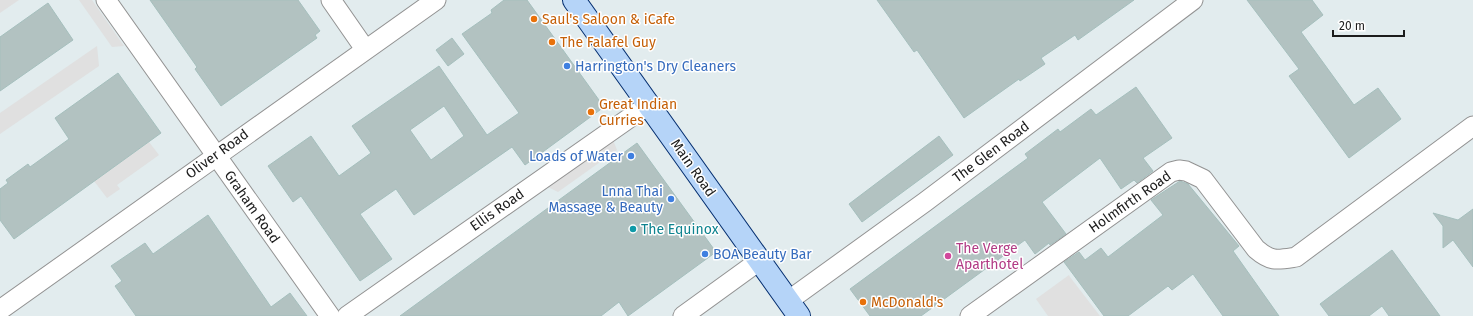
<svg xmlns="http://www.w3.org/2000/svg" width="1473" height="316" font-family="'Fira Sans',sans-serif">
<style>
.parking{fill:#e0e0e0}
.building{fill:#b2c2c1;stroke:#a5bfbd;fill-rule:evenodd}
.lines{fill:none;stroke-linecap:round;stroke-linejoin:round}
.street-casing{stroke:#939393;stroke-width:21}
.secondary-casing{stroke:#063071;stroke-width:24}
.street{stroke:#fff;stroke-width:19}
.secondary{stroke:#b5d4f8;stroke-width:22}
.food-dot{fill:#e8710a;stroke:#fff;stroke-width:1.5}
.shop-dot{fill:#3f7fe0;stroke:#fff;stroke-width:1.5}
.culture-dot{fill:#0f9aa8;stroke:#fff;stroke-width:1.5}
.hotel-dot{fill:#d1479c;stroke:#fff;stroke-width:1.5}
.labels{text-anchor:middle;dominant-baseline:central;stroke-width:3;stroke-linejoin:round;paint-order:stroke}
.food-label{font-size:14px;fill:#c56008;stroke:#fff;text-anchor:start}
.shop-label{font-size:14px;fill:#366cbe;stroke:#fff;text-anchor:start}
.street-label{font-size:14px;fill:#1c1c1c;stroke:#fff}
.culture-label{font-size:14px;fill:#0d838f;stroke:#fff;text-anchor:start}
.hotel-label{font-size:14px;fill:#b23c85;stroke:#fff;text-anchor:start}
</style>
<rect width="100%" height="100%" fill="#e2ecee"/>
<!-- parking -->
<g class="parking">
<path d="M 0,0 L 19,0 L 0,13 Z"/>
<path d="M 79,0 L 92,0 L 124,46 L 112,47 Z"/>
<path d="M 97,46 L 99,66 L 0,134 L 0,113 Z"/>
<path d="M 613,140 L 617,150 L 558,192 L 548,187 Z"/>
<path d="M 149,142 L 159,155 L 117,185 L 120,189 L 107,198 L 94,181 Z"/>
<path d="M 1069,275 L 1070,277 L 1100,316 L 1048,316 L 1036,299 Z"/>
</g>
<!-- building -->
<g class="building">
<path d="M 150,0 L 298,0 L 320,31 L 315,35 L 317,38 L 221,106 L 195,69 L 197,67 Z"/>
<path d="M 504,0 L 527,0 L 604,107 L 525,165 L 512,147 L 414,215 L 396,189 L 360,214 L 392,259 L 360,281 L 301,196 L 293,202 L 268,166 L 311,136 L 339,176 L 371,153 L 352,126 L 439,66 L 487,135 L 519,113 L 462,34 L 492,13 L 491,10 ZM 444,106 L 464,136 L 431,160 L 410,130 Z"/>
<path d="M 877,0 L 1134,0 L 1078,40 L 1075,35 L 1041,58 L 1045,64 L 1020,81 L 1019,79 L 964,118 L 917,50 L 914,52 Z"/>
<path d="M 1247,0 L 1312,0 L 1323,15 L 1301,32 L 1354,105 L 1378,88 L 1401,119 L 1349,158 L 1289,76 L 1299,69 Z"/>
<path d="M 48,3 L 73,40 L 0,91 L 0,37 Z"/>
<path d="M 452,38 L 464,54 L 448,66 L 436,50 Z"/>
<path d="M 118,73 L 161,133 L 14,239 L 0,220 L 0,189 L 8,183 L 6,180 L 28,164 L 30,167 L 69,139 L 55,118 Z"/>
<path d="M 1136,87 L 1172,138 L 1143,158 L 1153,171 L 1137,183 L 1134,180 L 1121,189 L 1100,158 L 1042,202 L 1066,234 L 1050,245 L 1049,243 L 1035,254 L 1025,240 L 921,316 L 870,316 L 850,289 L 1028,158 L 1025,154 L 1058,129 L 1060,132 L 1091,109 L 1096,115 Z"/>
<path d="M 939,136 L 953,155 L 862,222 L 849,204 Z"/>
<path d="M 637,143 L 716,252 L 628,316 L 619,302 L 601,316 L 400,316 Z"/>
<path d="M 1180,181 L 1188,184 L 1239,246 L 1233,251 L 1279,316 L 1223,316 L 1193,274 L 1172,290 L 1168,286 L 1128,316 L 1104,316 L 1064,262 L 1079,252 L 1085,260 L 1101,248 L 1108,257 L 1163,215 L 1151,200 Z"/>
<path d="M 1473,209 L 1473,267 L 1453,240 L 1443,248 L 1443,226 L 1433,213 L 1458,220 Z"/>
<path d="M 208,215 L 271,307 L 290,293 L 307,316 L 136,316 L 115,286 L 122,281 L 111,266 L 145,243 L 153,254 Z"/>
<path d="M 1392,250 L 1440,316 L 1389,316 L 1382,306 L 1369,316 L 1329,316 L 1320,304 Z"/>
</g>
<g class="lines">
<defs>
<g id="street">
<path d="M 106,0 L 330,316"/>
<path d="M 331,0 L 365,49"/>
<path d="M 788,301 L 925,202 L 1193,0"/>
<path d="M 0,310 L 436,0"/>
<path d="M 347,316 L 648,105"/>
<path d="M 683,316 L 759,261"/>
<path d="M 970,316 L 1171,172 L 1179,170 L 1186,171 L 1203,179 L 1256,249 C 1271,262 1277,260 1296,257 L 1473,126"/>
</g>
<path id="secondary" d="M 574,0 L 799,316"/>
</defs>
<!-- street casing -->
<use href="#street" class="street-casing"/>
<!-- secondary casing -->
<use href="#secondary" class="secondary-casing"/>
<!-- street -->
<use href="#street" class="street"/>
<!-- secondary -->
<use href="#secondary" class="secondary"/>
</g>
<!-- markers -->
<g class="food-dot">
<circle cx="534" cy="19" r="4"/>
<circle cx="552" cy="42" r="4"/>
<circle cx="591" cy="112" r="4"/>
<circle cx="863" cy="302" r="4"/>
</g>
<g class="shop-dot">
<circle cx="567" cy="66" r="4"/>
<circle cx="631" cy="156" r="4"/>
<circle cx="671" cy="199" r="4"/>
<circle cx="705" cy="254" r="4"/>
</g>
<circle class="culture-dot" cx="633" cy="229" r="4"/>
<circle class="hotel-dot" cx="948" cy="256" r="4"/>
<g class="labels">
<!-- food labels -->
<g class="food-label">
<text x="542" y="19">Saul's Saloon &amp; iCafe</text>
<text x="560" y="42">The Falafel Guy</text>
<text x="599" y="104">Great Indian<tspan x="599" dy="16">Curries</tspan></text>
<text x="871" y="302">McDonald's</text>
</g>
<!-- shop labels -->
<g class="shop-label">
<text x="575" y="66">Harrington's Dry Cleaners</text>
<text x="623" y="156" text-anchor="end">Loads of Water</text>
<text x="663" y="191" text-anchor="end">Lnna Thai<tspan x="663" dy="16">Massage &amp; Beauty</tspan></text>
<text x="713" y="254">BOA Beauty Bar</text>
</g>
<!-- street labels -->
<g class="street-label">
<text transform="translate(991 152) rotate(-37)">The Glen Road</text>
<text transform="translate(217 154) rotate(-36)">Oliver Road</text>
<text transform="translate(693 168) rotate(55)">Main Road</text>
<text transform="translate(1130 202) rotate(-35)">Holmfirth Road</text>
<text transform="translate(252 207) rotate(55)">Graham Road</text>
<text transform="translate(497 210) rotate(-35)">Ellis Road</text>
</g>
<!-- culture labels -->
<g class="culture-label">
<text x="641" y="229">The Equinox</text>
</g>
<!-- hotel labels -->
<g class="hotel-label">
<text x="956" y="248">The Verge<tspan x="956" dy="16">Aparthotel</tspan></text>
</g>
</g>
<!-- scale -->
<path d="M1333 30v6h71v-6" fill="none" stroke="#1c1c1c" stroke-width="2"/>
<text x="1339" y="30" font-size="12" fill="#1c1c1c" stroke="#ffffff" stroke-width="3" paint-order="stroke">20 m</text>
</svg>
